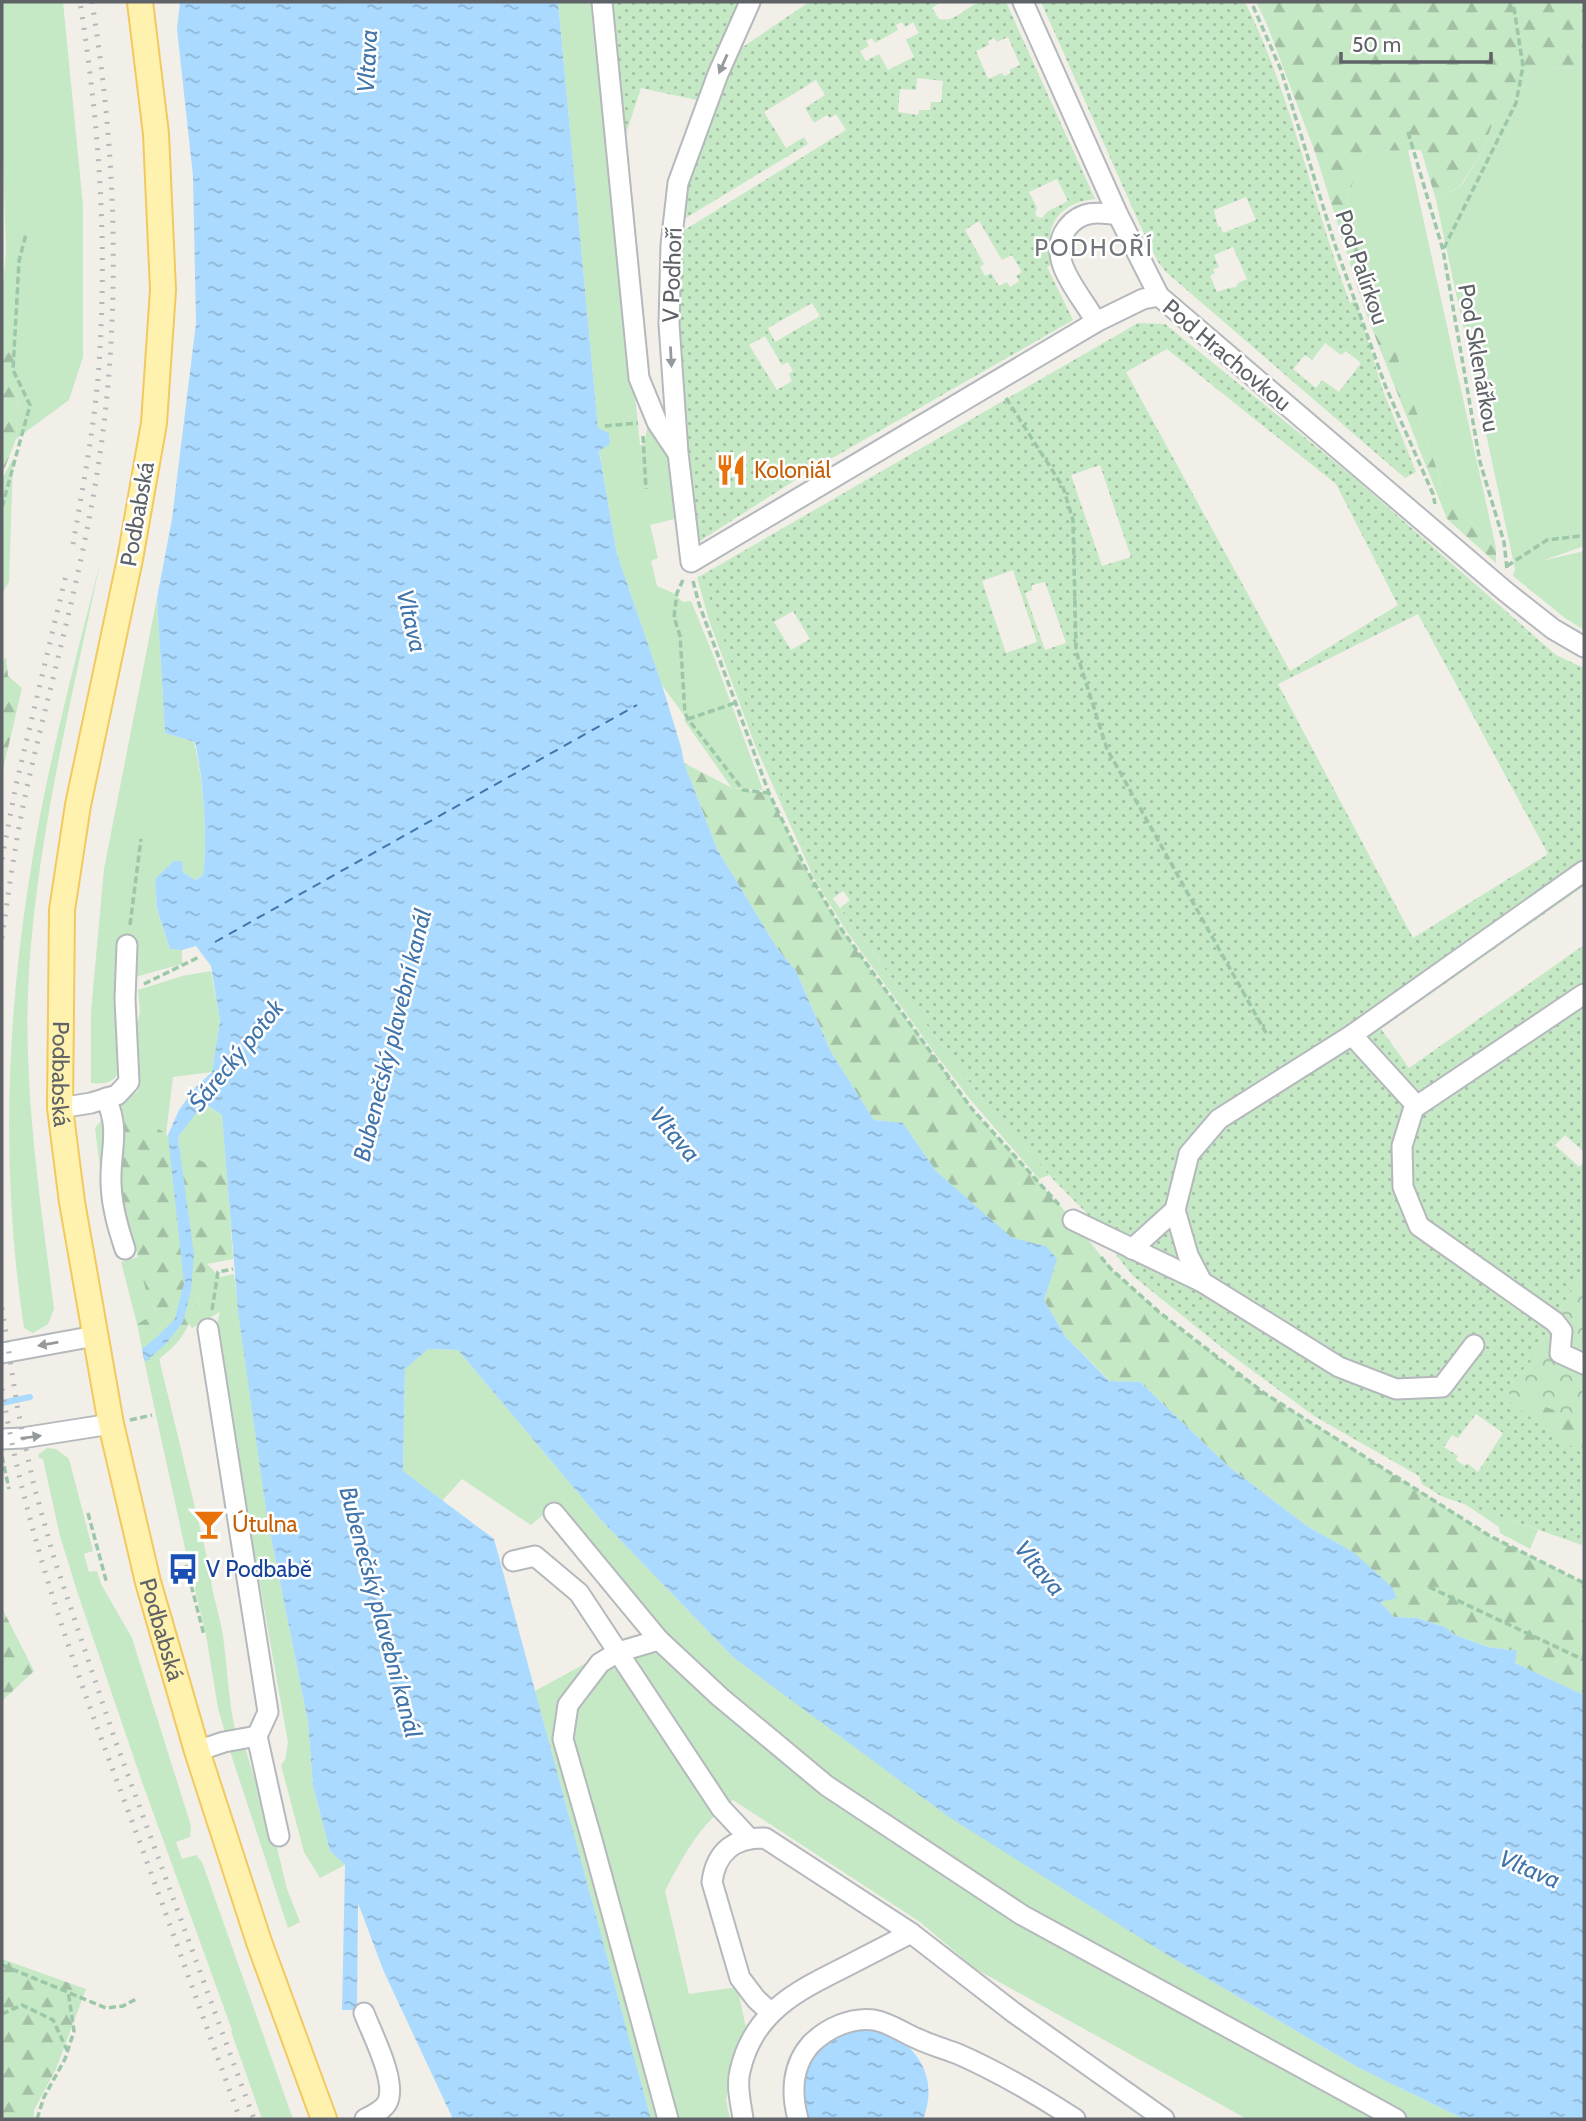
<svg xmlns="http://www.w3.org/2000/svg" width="1586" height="2121" font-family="Cabin,sans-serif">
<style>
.grass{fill:#c5e8c5}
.forest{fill:url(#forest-firs)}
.park{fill:url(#park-crowns)}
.garden{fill:url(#garden-dots);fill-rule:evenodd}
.water{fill:url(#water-ripples)}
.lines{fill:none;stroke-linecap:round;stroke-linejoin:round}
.stream{stroke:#aadaff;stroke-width:6}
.ferry{stroke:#4174aa;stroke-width:2;stroke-dasharray:9 7;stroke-linecap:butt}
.minor-casing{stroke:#b5b8bc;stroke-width:23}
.major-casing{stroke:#f2c960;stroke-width:28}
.path{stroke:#9cc7a9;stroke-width:3.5;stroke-dasharray:7 3.5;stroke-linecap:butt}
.minor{stroke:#fff;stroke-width:19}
.major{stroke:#fff2af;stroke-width:24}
.rail{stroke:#b6b7b8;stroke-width:5;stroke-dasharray:2 9;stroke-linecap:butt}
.oneway{fill:#979a9d}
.labels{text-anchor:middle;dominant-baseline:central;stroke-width:5;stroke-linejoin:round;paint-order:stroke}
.street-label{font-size:23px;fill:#5f6368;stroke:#fff}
.food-label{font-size:23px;fill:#c56008;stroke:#fff;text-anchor:start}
.transit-label{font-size:23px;fill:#164399;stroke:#fff;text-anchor:start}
.water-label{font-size:24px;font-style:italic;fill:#4174aa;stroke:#fff}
.neighbourhood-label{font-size:24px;letter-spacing:2px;fill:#70757a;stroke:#fff}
</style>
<defs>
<pattern id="forest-firs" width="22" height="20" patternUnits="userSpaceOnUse" patternTransform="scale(1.75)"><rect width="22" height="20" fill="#c5e8c5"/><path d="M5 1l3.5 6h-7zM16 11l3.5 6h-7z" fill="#a3c0a4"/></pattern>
<pattern id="park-crowns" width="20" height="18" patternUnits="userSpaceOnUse" patternTransform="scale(1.75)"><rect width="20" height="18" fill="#c5e8c5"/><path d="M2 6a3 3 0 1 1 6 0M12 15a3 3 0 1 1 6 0" fill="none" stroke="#a3c0a4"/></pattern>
<pattern id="garden-dots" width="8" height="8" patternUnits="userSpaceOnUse" patternTransform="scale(1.75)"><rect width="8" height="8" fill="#c5e8c5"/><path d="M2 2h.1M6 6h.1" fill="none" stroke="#a3c0a4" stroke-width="1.8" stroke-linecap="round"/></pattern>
<pattern id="water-ripples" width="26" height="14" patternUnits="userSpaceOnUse" patternTransform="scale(1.75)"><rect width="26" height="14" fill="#aadaff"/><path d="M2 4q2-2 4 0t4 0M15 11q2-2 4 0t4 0" fill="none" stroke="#8eb4d2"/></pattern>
</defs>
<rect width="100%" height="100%" fill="#f1efe8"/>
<!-- grass -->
<g class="grass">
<path d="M 2,2 L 63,2 L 83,206 L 83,357 L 69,400 L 16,439 L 18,388 L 13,351 L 2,354 L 2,296 L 6,252 L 2,123 Z"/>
<path d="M 558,2 L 595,2 L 640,445 L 644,444 L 649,421 L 677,466 L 682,550 L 674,519 L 650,525 L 658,558 L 651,561 L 657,586 L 673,593 L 683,602 L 691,601 L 712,652 L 763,790 L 732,788 L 684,720 L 686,718 L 662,685 L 617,554 L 599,450 L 610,444 L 609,434 L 598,428 Z"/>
<path d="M 1542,67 L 1584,68 L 1584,546 L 1542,561 L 1584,551 L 1584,630 L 1565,618 L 1513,576 L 1515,569 L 1436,200 L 1461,186 L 1481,154 L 1496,115 Z"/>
<path d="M 1408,150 L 1496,548 L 1442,491 L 1439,475 L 1404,377 L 1347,199 L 1365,151 Z"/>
<path d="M 13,459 L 9,582 L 2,594 L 2,479 Z"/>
<path d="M 100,563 C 72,698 38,833 29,971 C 22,1084 40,1198 54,1309 L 48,1324 L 33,1333 L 24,1328 C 1,1177 6,1024 30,874 C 46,769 74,666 100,563 Z"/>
<path d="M 702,575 L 819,880 L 982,1099 L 1049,1175 L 1039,1179 L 969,1098 L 934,1052 L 845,929 L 814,878 L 755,745 L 709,620 L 697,577 Z"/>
<path d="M 157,598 L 165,733 L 194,742 C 203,775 208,842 203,875 L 194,880 L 183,872 L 181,861 L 155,879 L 157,910 L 170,949 L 182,950 L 182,964 L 135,977 L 121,1067 C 115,1083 107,1084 91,1083 L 91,1012 L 104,869 Z"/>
<path d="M 211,971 L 220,1021 L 212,1072 L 173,1077 L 166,1134 L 130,1109 L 106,1129 L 103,1191 L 95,1128 L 114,1105 L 138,1091 L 136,1030 L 140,1012 L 138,990 L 182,976 Z"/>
<path d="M 203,1103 L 222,1115 L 227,1174 L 180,1150 L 178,1137 Z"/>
<path d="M 138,1257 L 148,1299 L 157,1314 L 137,1324 L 121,1262 Z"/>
<path d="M 207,1264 L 220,1277 L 234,1274 L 267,1517 L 308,1722 L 313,1786 L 330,1851 L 345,1865 L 320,1878 L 304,1852 L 281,1765 L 285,1760 L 288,1743 L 215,1331 L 220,1312 L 192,1328 L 189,1323 L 198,1301 Z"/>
<path d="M 428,1349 L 458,1350 L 600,1519 L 733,1657 L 1174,1959 L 1359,2068 L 1464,2119 L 1247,2119 L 974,1968 L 920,1922 L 733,1800 C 700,1824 683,1856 665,1891 L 689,1994 L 737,1987 L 747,2032 L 734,2060 L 726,2100 L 730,2119 L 651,2119 L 535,1691 L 656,1625 L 554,1506 L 531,1525 L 462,1479 L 442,1501 L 403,1472 L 405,1369 Z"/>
<path d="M 159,1358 L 210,1570 C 211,1591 218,1609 222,1630 C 228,1667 228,1709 239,1744 L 244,1745 L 277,1848 L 287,1889 L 300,1922 L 288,1928 L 230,1751 L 218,1708 L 206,1635 L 193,1581 L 199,1579 L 195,1561 L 188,1562 L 146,1369 Z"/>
<path d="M 47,1448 L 56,1449 L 69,1459 L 93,1551 L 84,1554 L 89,1572 L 97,1571 L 101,1584 L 132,1638 L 191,1826 L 190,1837 L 176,1842 L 182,1859 L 196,1855 L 202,1862 L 293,2119 L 262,2119 L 231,2031 L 232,2030 L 141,1779 L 77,1591 L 60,1536 L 43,1459 L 39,1458 L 38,1455 Z"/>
<path d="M 1465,1504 L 1538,1530 L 1530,1549 L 1500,1533 L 1499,1527 Z"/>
</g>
<!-- forest -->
<g class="forest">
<path d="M 1256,2 L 1584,2 L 1584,68 L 1542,67 L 1496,115 L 1481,154 L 1460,186 L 1436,200 L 1421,150 L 1365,151 L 1347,199 L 1404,377 L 1439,475 L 1442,491 L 1496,548 L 1496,563 L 1447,519 L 1365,311 L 1315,152 L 1266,22 Z"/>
<path d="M 14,351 L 18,388 L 16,439 L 2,475 L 2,354 Z"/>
<path d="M 6,657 L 8,676 L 22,688 L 2,774 L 2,663 Z"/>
<path d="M 684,763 L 732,788 L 769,793 L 805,867 L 842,930 L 972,1109 L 1073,1220 L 1111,1269 L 1159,1312 L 1264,1393 L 1490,1536 L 1584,1583 L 1584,1695 L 1515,1663 L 1517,1651 L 1489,1647 L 1455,1635 L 1445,1627 L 1417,1618 L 1394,1617 L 1380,1602 L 1353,1552 L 1307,1526 L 1228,1466 L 1140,1382 L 1110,1381 L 1065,1336 L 1044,1300 L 1056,1259 L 1046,1246 L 1012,1239 L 936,1171 L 903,1123 L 874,1120 L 831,1052 L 796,971 L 777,948 L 717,849 Z"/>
<path d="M 130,1109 L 166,1134 L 180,1150 L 227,1174 L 233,1259 L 207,1264 C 200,1292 194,1327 173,1347 C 165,1355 155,1362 146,1369 L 137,1324 L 157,1313 L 148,1299 L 118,1177 L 118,1119 Z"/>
<path d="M 1528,1331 L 1584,1410 L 1584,1463 L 1580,1453 L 1498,1395 Z"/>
<path d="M 2,1608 L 34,1671 L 2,1701 Z"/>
<path d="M 2,1959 L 86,1989 L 56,2069 L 34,2110 L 34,2119 L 2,2119 Z"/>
</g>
<!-- park -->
<path class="park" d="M 1584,1269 L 1584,1421 L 1502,1391 L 1530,1362 Z"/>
<!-- garden -->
<g class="garden">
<path d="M 608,2 L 744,2 L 701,101 L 641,88 L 623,143 Z"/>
<path d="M 809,2 L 941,2 L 932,8 L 939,19 C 958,23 965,5 982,2 C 989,0 998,2 1006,2 L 1095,199 C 1074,201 1053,211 1050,236 C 1049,245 1053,255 1052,264 L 1047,267 L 1073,320 L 808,472 L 695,544 L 675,340 L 678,234 L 846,130 L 836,114 L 830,118 L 827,115 L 814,123 L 805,108 L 825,95 L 816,80 L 764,112 L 786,148 L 804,137 L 808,144 L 679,222 L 693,149 L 737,51 ZM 902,22 L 905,27 L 913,22 L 919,33 L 906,40 L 914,57 L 888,70 L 879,54 L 866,61 L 860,51 L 869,46 L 866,41 L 872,38 L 875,43 L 898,30 L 896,25 ZM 1008,37 L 1020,65 L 1009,70 L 1011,73 L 1004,76 L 1002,73 L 988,79 L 976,51 L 989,45 L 988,41 L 994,38 L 997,42 ZM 917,78 L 943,81 L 941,102 L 931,102 L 930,110 L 919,110 L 918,115 L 898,112 L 900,89 L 916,90 ZM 1057,179 L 1068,201 L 1047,212 L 1042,218 L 1037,217 L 1035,213 L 1037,208 L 1029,192 ZM 979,221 L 1002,260 L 1012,255 L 1022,272 L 1016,276 L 1019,281 L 1010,287 L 1007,282 L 999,286 L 991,273 L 985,276 L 980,267 L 984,264 L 965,230 ZM 812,303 L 820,316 L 775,342 L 768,328 ZM 765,336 L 782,365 L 788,362 L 793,371 L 789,374 L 792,381 L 777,390 L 749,345 Z"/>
<path d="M 1041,2 L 1245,2 C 1293,98 1312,204 1350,303 L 1356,301 L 1382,388 L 1416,472 L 1405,478 L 1166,272 L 1158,262 L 1140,225 ZM 1246,197 L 1256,220 L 1223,233 L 1220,226 L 1218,227 L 1214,210 ZM 1233,247 L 1247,279 L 1238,283 L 1236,287 L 1228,288 L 1217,292 L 1210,276 L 1215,273 L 1213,269 L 1219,267 L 1214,255 ZM 1325,343 L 1341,355 L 1346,351 L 1361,363 L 1339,392 L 1322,380 L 1316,388 L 1293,369 L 1305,355 L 1312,360 Z"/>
<path d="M 1138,323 L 1165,324 L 1351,475 L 1556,655 L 1584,668 L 1584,886 L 1381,1029 L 1409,1068 L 1584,945 L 1584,1152 L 1565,1135 L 1555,1145 L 1579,1167 L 1584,1162 L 1584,1269 L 1530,1362 L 1499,1395 L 1581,1453 L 1584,1463 L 1582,1545 L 1441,1496 L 1422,1484 L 1419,1476 L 1314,1416 L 1230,1354 L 1133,1276 L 1117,1256 L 1112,1239 L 1049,1175 L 982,1099 L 840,908 L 850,900 L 843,891 L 832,899 L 819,880 L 760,748 L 702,575 ZM 1167,349 L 1336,484 L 1398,605 L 1290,671 L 1126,372 ZM 1100,465 L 1131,557 L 1102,566 L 1071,475 ZM 1013,570 L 1037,642 L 1006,653 L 982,581 ZM 1045,582 L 1066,643 L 1045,650 L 1025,593 L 1032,590 L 1032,585 ZM 793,611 L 810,639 L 791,650 L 774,622 ZM 1418,614 L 1548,854 L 1413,938 L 1278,684 ZM 1476,1414 L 1503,1433 L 1478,1472 L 1467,1463 L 1465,1466 L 1456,1460 L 1458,1456 L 1444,1447 L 1452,1435 L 1458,1438 Z"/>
</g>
<!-- water -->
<g class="water">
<path d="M 180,2 L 558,2 L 598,428 L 609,433 L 610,444 L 599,451 L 617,554 L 662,685 L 681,747 L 684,763 L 717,849 L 777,948 L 796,971 L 831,1052 L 874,1120 L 903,1123 L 936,1171 L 1012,1238 L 1046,1246 L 1057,1259 L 1044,1300 L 1065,1336 L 1109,1381 L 1140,1382 L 1228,1466 L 1307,1526 L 1353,1552 L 1392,1587 L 1397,1598 L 1380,1602 L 1394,1617 L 1417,1618 L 1445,1627 L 1455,1635 L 1488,1647 L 1517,1651 L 1515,1663 L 1584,1695 L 1584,2119 L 1464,2119 L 1359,2068 L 1174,1959 L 949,1817 L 733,1657 L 600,1519 L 458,1350 L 428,1349 L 405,1369 L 403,1471 L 494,1539 L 651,2119 L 453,2119 L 384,1972 L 358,1903 L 357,2010 L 342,2010 L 345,1865 L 330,1851 L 313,1786 L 308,1722 L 267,1517 L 238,1311 L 222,1115 L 204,1103 L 178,1137 L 194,1255 L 191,1290 L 183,1322 L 165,1345 L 145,1362 L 142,1349 L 157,1337 L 175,1319 L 184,1283 L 168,1135 L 179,1110 L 195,1088 L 212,1072 L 220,1021 L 211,966 L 196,946 L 182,950 L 170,949 L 157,909 L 155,879 L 174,861 L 182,861 L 183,872 L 195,880 L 203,875 C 208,842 203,775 195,742 L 165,733 L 157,598 L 172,519 L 196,323 L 193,176 L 177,29 Z"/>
<path d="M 867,2029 C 913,2034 941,2076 923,2119 L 808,2119 C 791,2073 818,2033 867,2029 Z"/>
</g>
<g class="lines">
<!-- stream -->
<path class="stream" d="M 2,1403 L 30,1397"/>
<!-- ferry -->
<path class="ferry" d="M 215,942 L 637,705"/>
<defs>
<g id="minor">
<path d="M 602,2 L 639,378 L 657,422 L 677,452"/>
<path d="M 750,2 L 718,74 L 678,183 L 671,245 L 669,324 L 678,453 L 691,562 L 1096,322 L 1143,299 L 1159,296"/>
<path d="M 1023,2 L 1118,215 L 1159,296 L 1506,592 L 1553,629 L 1584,647"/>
<path d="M 1096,322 C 1082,295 1044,259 1067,228 C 1081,210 1098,212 1118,215"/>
<path d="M 1352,1035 L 1415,1104 L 1402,1146 L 1403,1187 L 1419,1226 L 1555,1322 L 1562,1331 L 1560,1353 L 1584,1364"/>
<path d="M 106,1098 C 119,1129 112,1143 111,1174 C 110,1200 117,1225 125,1249"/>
<path d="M 60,1108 L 91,1103 L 117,1095 L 129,1082 L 125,999 L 127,945"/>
<path d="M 1414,1108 L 1584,994"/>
<path d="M 1175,1210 L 1188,1255 L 1202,1282"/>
<path d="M 1073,1220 L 1202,1282 L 1339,1367 L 1396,1389 L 1442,1387 L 1474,1345"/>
<path d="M 1132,1249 L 1175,1210 L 1189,1154 L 1219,1119 L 1352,1035 L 1584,871"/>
<path d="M 208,1329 L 268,1712 L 257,1736"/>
<path d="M 2,1353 L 95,1336"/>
<path d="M 2,1439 L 22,1438 L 111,1424"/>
<path d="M 554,1513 L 659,1640 L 720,1697 L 827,1786 L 1022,1915 L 1396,2119"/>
<path d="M 513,1561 L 535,1556 L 579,1593 L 721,1808 L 749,1838"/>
<path d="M 659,1640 L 618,1652 L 600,1663 L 568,1705 L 563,1739 L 592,1840 L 668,2119"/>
<path d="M 197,1751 L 224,1742 L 257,1736 L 279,1836"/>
<path d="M 364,2013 C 372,2034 398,2083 387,2103 C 383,2110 373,2115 365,2119"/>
<path d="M 771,2013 L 756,1999 L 740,1978 L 712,1882 C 716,1851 735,1837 765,1838 L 911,1933 L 1013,2012 L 1164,2119"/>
<path d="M 743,2119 C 741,2104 736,2086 740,2071 C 753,2013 795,1992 843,1968 C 866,1956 888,1945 911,1933"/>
<path d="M 798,2119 C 791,2093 792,2065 811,2044 C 827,2028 851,2017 874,2020 C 891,2023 903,2033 918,2039 C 931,2045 945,2049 958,2054 C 999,2072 1038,2095 1075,2119"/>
</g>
<g id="major">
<path id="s1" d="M 140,2 L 156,134 L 163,290 L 154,423 L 130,559 L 78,805 L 62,910 L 60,1108 L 72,1202 L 111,1424 L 148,1582 L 197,1751 L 259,1942 L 324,2119"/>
</g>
</defs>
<!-- minor casing -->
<use href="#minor" class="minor-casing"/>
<!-- major casing -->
<use href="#major" class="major-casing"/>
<!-- path -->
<g class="path">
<path d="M 1253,6 L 1281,70 L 1334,242 L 1385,385 L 1433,494 L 1435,504"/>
<path d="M 1408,132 L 1443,250 L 1480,462 L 1504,542 L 1507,569"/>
<path d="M 1444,248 L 1516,103 L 1523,66 L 1513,2"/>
<path d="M 1006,398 L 1063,487 L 1073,520 L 1076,651 L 1107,749 L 1266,1033"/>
<path d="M 605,426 L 638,423"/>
<path d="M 643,436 L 646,489"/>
<path d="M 2,507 L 30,405 L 13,370 L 19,261 L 26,234"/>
<path d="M 1507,566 L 1547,540 L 1580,536"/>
<path d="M 683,580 L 677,593 L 674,617 L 680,636 L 685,713 L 688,719 L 743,790 L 769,793"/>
<path d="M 693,581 L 699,604 L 769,793 L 805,867 L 842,930 L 972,1109 L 1061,1207"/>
<path d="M 688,719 L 735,703"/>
<path d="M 130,925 L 141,839"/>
<path d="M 144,984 L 199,957"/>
<path d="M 1101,1257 L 1111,1269 L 1159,1312 L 1264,1393 L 1490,1536 L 1584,1583"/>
<path d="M 212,1310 L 218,1272 L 233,1269"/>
<path d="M 130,1420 L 152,1415"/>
<path d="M 2,1456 L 9,1489"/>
<path d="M 88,1513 L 107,1584"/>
<path d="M 186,1565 L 204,1635"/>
<path d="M 1429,1587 L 1584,1660"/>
<path d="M 2,1965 L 106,2008 L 123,2006 L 136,1999"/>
<path d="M 2,2014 L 22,2005 L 53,2020 L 67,2050"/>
<path d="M 37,2119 L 44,2097 L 65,2059 L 74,2031 L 68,1991"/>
</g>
<!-- minor -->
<use href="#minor" class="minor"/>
<!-- major -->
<use href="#major" class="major"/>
<!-- rail -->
<g class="rail">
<path d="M 73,544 C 84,480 97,414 100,348 C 107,233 98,116 80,2"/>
<path d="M 2,859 L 16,785 L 66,575"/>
<path d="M 2,938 C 9,888 16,837 27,787 C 49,689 77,591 94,492 C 122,331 118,163 92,2"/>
<path d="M 2,1308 L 18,1411 L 34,1486 L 54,1558 L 114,1737 L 254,2119"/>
<path d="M 2,1389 C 27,1544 84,1693 139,1840 C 173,1933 206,2026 240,2119"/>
</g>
</g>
<!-- one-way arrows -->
<defs><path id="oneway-solid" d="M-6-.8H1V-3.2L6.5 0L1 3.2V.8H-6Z" transform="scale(1.75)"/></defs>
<g class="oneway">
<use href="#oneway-solid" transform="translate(723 64) rotate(114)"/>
<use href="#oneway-solid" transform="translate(671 357) rotate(87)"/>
<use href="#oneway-solid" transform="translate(48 1344) rotate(170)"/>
<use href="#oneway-solid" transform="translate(31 1437) rotate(-7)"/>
</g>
<!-- icons -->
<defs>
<symbol id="restaurant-bare" viewBox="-9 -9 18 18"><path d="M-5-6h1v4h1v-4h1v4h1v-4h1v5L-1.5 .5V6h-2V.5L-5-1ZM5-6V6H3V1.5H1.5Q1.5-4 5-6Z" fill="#e8710a" stroke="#fff" stroke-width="2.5" paint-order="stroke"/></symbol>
<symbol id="bar-bare" viewBox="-9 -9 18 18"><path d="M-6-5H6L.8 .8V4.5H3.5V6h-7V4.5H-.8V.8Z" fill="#e8710a" stroke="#fff" stroke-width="2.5" paint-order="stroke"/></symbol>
<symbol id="bus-bare" viewBox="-9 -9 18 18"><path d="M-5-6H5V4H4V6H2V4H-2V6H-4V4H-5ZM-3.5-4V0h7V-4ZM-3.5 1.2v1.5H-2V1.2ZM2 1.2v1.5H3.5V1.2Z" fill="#1a4fb4" stroke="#fff" stroke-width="2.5" paint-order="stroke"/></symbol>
</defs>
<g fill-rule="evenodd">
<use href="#restaurant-bare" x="709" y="448" width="44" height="44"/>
<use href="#bar-bare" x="187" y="1502" width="44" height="44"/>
<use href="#bus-bare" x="161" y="1547" width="44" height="44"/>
</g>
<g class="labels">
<!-- street labels -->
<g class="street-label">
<text transform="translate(1362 267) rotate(71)">Pod Palírkou</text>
<text transform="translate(672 275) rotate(-88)">V Podhoří</text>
<text transform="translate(1227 355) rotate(40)">Pod Hrachovkou</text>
<text transform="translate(1479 358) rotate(80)">Pod Sklenářkou</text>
<text transform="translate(137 514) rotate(-80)">Podbabská</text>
<text stroke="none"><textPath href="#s1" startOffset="1082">Podbabská</textPath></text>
<text stroke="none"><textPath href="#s1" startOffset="1648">Podbabská</textPath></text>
</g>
<!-- food labels -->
<g class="food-label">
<text x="754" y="470">Koloniál</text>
<text x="232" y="1524">Útulna</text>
</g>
<!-- transit labels -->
<g class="transit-label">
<text x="206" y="1569">V Podbabě</text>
</g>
<!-- water labels -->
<g class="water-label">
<text transform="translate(367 61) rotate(-87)">Vltava</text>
<text transform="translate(412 621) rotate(77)">Vltava</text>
<text transform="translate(392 1035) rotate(-76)">Bubenečský plavební kanál</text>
<text transform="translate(236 1055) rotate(-51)">Šárecký potok</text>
<text transform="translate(675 1134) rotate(50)">Vltava</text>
<text transform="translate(1040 1568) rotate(50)">Vltava</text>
<text transform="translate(381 1612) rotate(75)">Bubenečský plavební kanál</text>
<text transform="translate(1530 1869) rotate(23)">Vltava</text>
</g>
<!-- neighbourhood labels -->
<g class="neighbourhood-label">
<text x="1094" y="247">PODHOŘÍ</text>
</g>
</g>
<!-- border -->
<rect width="1586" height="2121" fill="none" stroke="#5f6368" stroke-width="7"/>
<!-- scale -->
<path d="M1341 52v10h150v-10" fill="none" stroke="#5f6368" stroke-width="3.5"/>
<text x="1352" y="52" font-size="21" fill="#5f6368" stroke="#ffffff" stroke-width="5" paint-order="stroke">50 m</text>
</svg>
